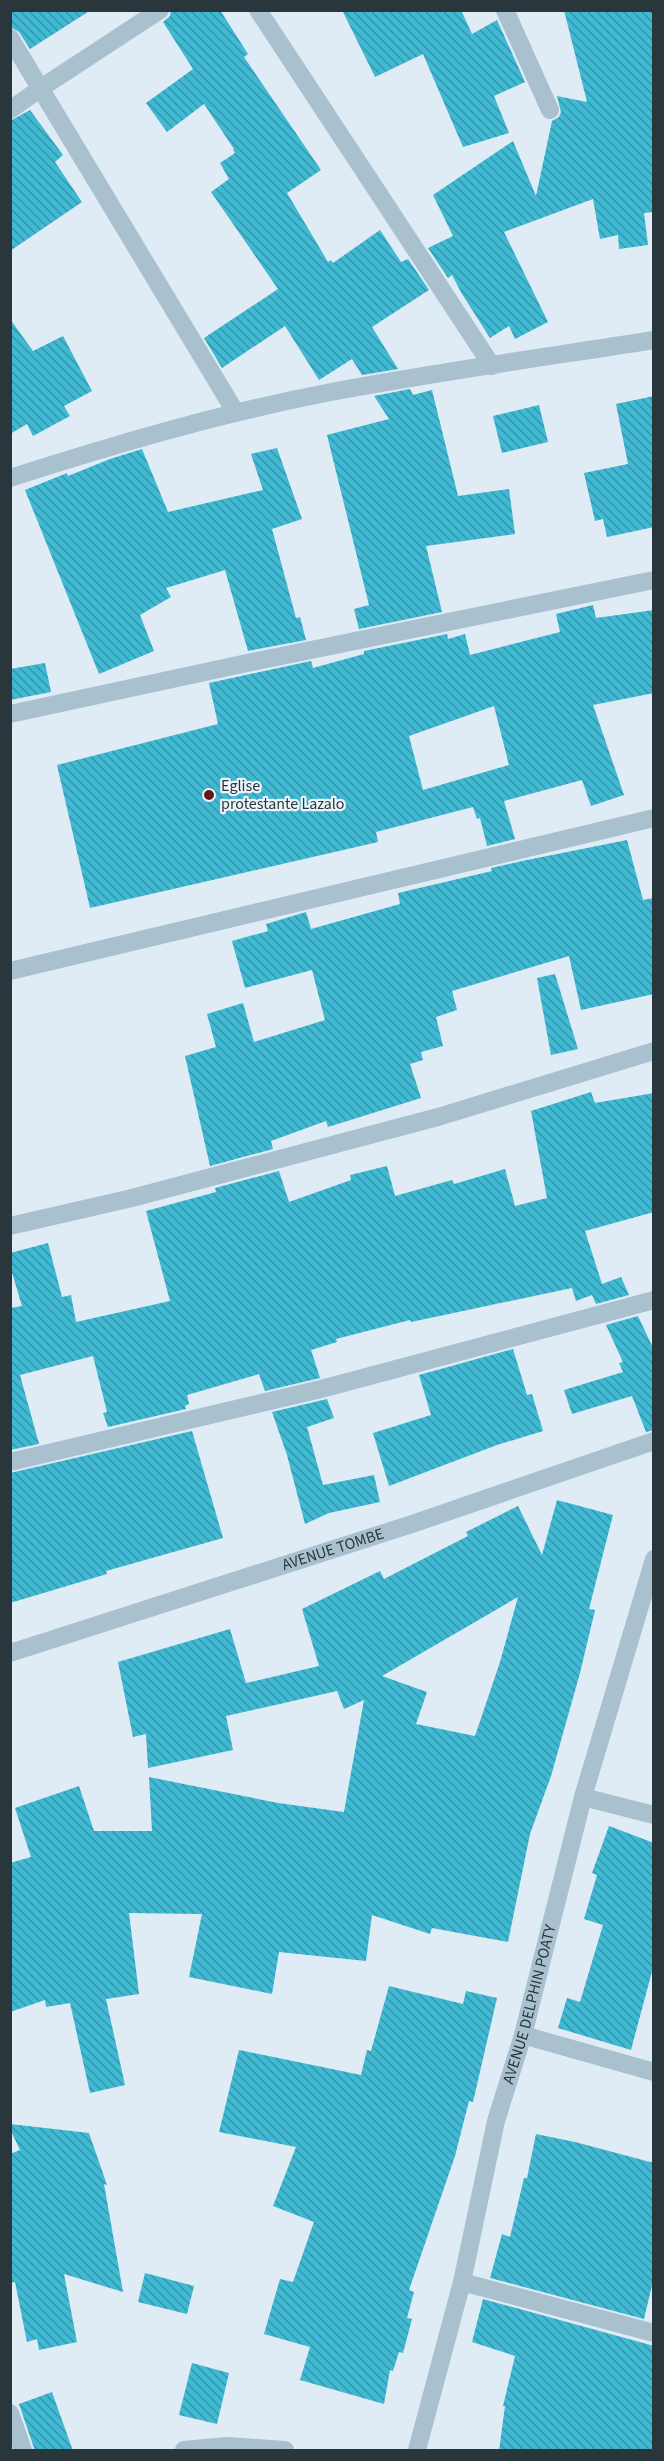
<svg xmlns="http://www.w3.org/2000/svg" width="664" height="2461" font-family="'Source Sans 3',sans-serif">
<style>
.building{fill:url(#building-back-hatch);fill-rule:evenodd}
.lines{fill:none;stroke-linecap:round;stroke-linejoin:round}
.street{stroke:#a9c0cf;stroke-width:18}
.poi-dot{fill:#621a1a;stroke:#ecf4fc;stroke-width:2}
.labels{text-anchor:middle;dominant-baseline:central;stroke-width:4.5;stroke-linejoin:round;paint-order:stroke}
.poi-label{font-size:16px;fill:#29373c;stroke:#ecf4fc;text-anchor:start}
.street-label{font-size:16px;fill:#29373c;stroke:#ecf4fc}
</style>
<defs>
<pattern id="building-back-hatch" width="6" height="6" patternUnits="userSpaceOnUse" patternTransform="scale(1.5)"><rect width="6" height="6" fill="#40b9d2"/><path d="M-1 5l2 2M0 0l6 6M5-1l2 2" fill="none" stroke="#3697ac"/></pattern>
</defs>
<rect width="100%" height="100%" fill="#dfebf5"/>
<!-- building -->
<g class="building">
<path d="M 10,10 L 91,10 L 30,49 L 19,32 L 10,27 Z"/>
<path d="M 171,10 L 220,10 L 248,54 L 244,57 L 321,170 L 287,193 L 328,262 L 331,260 L 333,263 L 380,230 L 401,262 L 408,259 L 429,290 L 372,327 L 398,369 L 362,375 L 352,359 L 319,380 L 285,326 L 222,368 L 204,338 L 278,289 L 211,192 L 229,179 L 220,163 L 235,153 L 233,150 L 234,149 L 204,104 L 167,132 L 146,103 L 193,69 L 163,22 L 170,16 Z"/>
<path d="M 342,10 L 461,10 L 472,34 L 497,20 L 525,82 L 494,96 L 509,133 L 463,147 L 423,54 L 375,77 Z"/>
<path d="M 564,10 L 654,10 L 654,212 L 644,213 L 648,245 L 619,249 L 618,235 L 600,239 L 593,199 L 504,232 L 548,322 L 515,339 L 509,326 L 490,338 L 462,294 L 452,275 L 448,278 L 428,248 L 453,236 L 433,195 L 513,141 L 536,196 L 552,121 L 559,117 L 561,112 L 557,96 L 587,102 Z"/>
<path d="M 30,110 L 63,155 L 55,162 L 82,202 L 10,251 L 10,121 Z"/>
<path d="M 10,319 L 33,351 L 63,336 L 92,391 L 64,406 L 70,416 L 33,436 L 27,424 L 10,434 Z"/>
<path d="M 410,389 L 413,395 L 432,390 L 458,496 L 509,489 L 515,534 L 426,546 L 442,612 L 359,629 L 354,609 L 369,605 L 327,435 L 389,419 L 374,396 Z"/>
<path d="M 654,396 L 654,527 L 607,537 L 603,519 L 595,521 L 584,473 L 628,464 L 616,404 Z"/>
<path d="M 539,405 L 548,442 L 502,453 L 493,416 Z"/>
<path d="M 277,448 L 302,519 L 272,529 L 296,618 L 300,617 L 306,640 L 248,651 L 225,570 L 166,588 L 171,597 L 140,615 L 154,651 L 99,674 L 25,490 L 67,473 L 68,476 L 110,459 L 142,449 L 168,512 L 263,490 L 251,454 Z"/>
<path d="M 593,605 L 596,618 L 654,610 L 654,693 L 593,705 L 624,795 L 591,806 L 582,780 L 504,801 L 515,839 L 487,846 L 480,818 L 477,819 L 473,807 L 376,832 L 378,842 L 90,908 L 57,765 L 218,724 L 209,683 L 311,661 L 313,668 L 364,654 L 364,651 L 447,634 L 448,639 L 465,634 L 470,655 L 560,632 L 556,614 ZM 494,706 L 509,765 L 423,790 L 409,736 Z"/>
<path d="M 45,663 L 51,692 L 10,700 L 10,669 Z"/>
<path d="M 627,840 L 643,900 L 654,898 L 654,994 L 581,1010 L 569,956 L 452,991 L 457,1010 L 436,1017 L 443,1046 L 421,1052 L 423,1060 L 410,1064 L 421,1098 L 328,1127 L 326,1121 L 271,1141 L 273,1149 L 210,1166 L 185,1056 L 216,1047 L 207,1014 L 243,1003 L 254,1042 L 325,1020 L 312,970 L 245,988 L 232,941 L 268,931 L 266,924 L 306,912 L 311,929 L 400,904 L 398,893 L 492,871 L 491,868 L 522,861 Z"/>
<path d="M 555,974 L 578,1049 L 551,1055 L 537,978 Z"/>
<path d="M 591,1092 L 595,1103 L 654,1093 L 654,1212 L 585,1231 L 602,1284 L 621,1277 L 629,1295 L 596,1304 L 592,1295 L 576,1301 L 572,1288 L 411,1322 L 410,1320 L 336,1339 L 337,1342 L 311,1350 L 320,1378 L 265,1391 L 259,1374 L 187,1395 L 189,1404 L 185,1406 L 186,1409 L 108,1427 L 103,1413 L 107,1412 L 93,1356 L 20,1375 L 39,1444 L 10,1450 L 10,1308 L 22,1306 L 10,1266 L 10,1253 L 48,1243 L 62,1297 L 71,1295 L 76,1322 L 170,1301 L 146,1211 L 216,1192 L 215,1188 L 279,1171 L 289,1202 L 351,1180 L 350,1175 L 387,1166 L 395,1196 L 452,1180 L 454,1184 L 505,1169 L 515,1206 L 547,1198 L 531,1111 Z"/>
<path d="M 638,1316 L 654,1350 L 654,1430 L 646,1432 L 632,1396 L 572,1414 L 564,1390 L 623,1372 L 619,1363 L 623,1362 L 606,1325 Z"/>
<path d="M 513,1349 L 527,1395 L 532,1394 L 543,1431 L 497,1445 L 389,1486 L 373,1433 L 431,1415 L 419,1375 Z"/>
<path d="M 327,1399 L 334,1418 L 307,1427 L 323,1485 L 374,1475 L 380,1502 L 329,1513 L 305,1524 L 287,1455 L 272,1412 Z"/>
<path d="M 192,1431 L 223,1538 L 106,1571 L 107,1574 L 10,1603 L 10,1473 Z"/>
<path d="M 557,1500 L 613,1515 L 589,1609 L 595,1610 L 580,1673 L 551,1776 L 530,1834 L 508,1942 L 432,1928 L 430,1934 L 372,1915 L 366,1961 L 279,1952 L 272,1994 L 189,1977 L 202,1914 L 129,1913 L 139,1994 L 106,1999 L 125,2085 L 90,2093 L 70,2003 L 46,2007 L 45,2000 L 10,2012 L 10,1863 L 31,1857 L 15,1808 L 79,1786 L 94,1831 L 152,1831 L 149,1777 L 278,1803 L 344,1812 L 364,1700 L 344,1709 L 337,1691 L 226,1716 L 233,1750 L 148,1768 L 146,1734 L 133,1737 L 118,1662 L 230,1629 L 246,1683 L 319,1666 L 302,1609 L 380,1571 L 384,1579 L 468,1536 L 466,1532 L 518,1506 L 542,1555 ZM 518,1597 L 500,1662 L 475,1736 L 416,1724 L 427,1692 L 382,1676 Z"/>
<path d="M 609,1826 L 654,1843 L 654,1964 L 631,2050 L 558,2028 L 567,1998 L 580,2002 L 603,1925 L 584,1919 L 597,1875 L 592,1873 Z"/>
<path d="M 389,1986 L 463,2004 L 466,1991 L 497,1998 L 473,2102 L 469,2101 L 455,2156 L 409,2290 L 414,2292 L 407,2318 L 412,2319 L 403,2353 L 399,2352 L 393,2371 L 390,2370 L 384,2404 L 300,2380 L 310,2347 L 264,2334 L 280,2279 L 293,2282 L 314,2222 L 273,2206 L 296,2147 L 219,2132 L 239,2050 L 361,2075 L 367,2050 L 371,2051 Z"/>
<path d="M 10,2124 L 89,2133 L 107,2185 L 104,2184 L 123,2292 L 64,2274 L 77,2342 L 39,2350 L 37,2339 L 27,2342 L 15,2282 L 10,2283 L 10,2154 L 20,2150 L 10,2129 Z"/>
<path d="M 536,2134 L 575,2142 L 654,2163 L 654,2277 L 644,2319 L 490,2278 L 502,2234 L 510,2237 L 524,2178 L 527,2178 Z"/>
<path d="M 145,2273 L 194,2286 L 187,2314 L 138,2302 Z"/>
<path d="M 483,2299 L 654,2346 L 654,2451 L 499,2451 L 505,2406 L 503,2406 L 515,2356 L 472,2342 Z"/>
<path d="M 192,2363 L 229,2373 L 217,2424 L 179,2415 Z"/>
<path d="M 52,2392 L 73,2451 L 35,2451 L 19,2404 Z"/>
</g>
<g class="lines">
<!-- street -->
<g class="street">
<path d="M 258,10 L 492,366"/>
<path d="M 505,10 L 550,110"/>
<path d="M 10,38 L 236,413"/>
<path d="M 10,110 L 41,88 L 160,10"/>
<path d="M 10,478 C 116,444 222,413 331,392 C 438,372 546,357 654,340"/>
<path d="M 10,714 L 247,663 L 654,580"/>
<path d="M 10,971 L 654,818"/>
<path d="M 10,1226 L 132,1198 L 438,1117 L 654,1051"/>
<path d="M 10,1462 L 321,1389 L 654,1300"/>
<path id="s1" d="M 10,1653 L 412,1524 L 654,1441"/>
<path d="M 583,1797 L 654,1815"/>
<path d="M 523,2035 L 654,2072"/>
<path d="M 462,2282 L 654,2333"/>
<path d="M 10,2413 L 23,2450"/>
<path d="M 184,2450 L 227,2446 L 285,2450"/>
<path id="s2" d="M 417,2450 L 462,2282 L 496,2121 L 523,2035 L 583,1797 L 654,1559"/>
</g>
</g>
<!-- markers -->
<circle class="poi-dot" cx="209" cy="795" r="6"/>
<g class="labels">
<!-- poi labels -->
<g class="poi-label">
<text x="221" y="786">Eglise<tspan x="221" dy="18">protestante Lazalo</tspan></text>
</g>
<!-- street labels -->
<g class="street-label">
<text stroke="none"><textPath href="#s1" startOffset="339">AVENUE TOMBE</textPath></text>
<text stroke="none"><textPath href="#s2" startOffset="460">AVENUE DELPHIN POATY</textPath></text>
</g>
</g>
<!-- border -->
<rect width="664" height="2461" fill="none" stroke="#29373c" stroke-width="24"/>
</svg>
